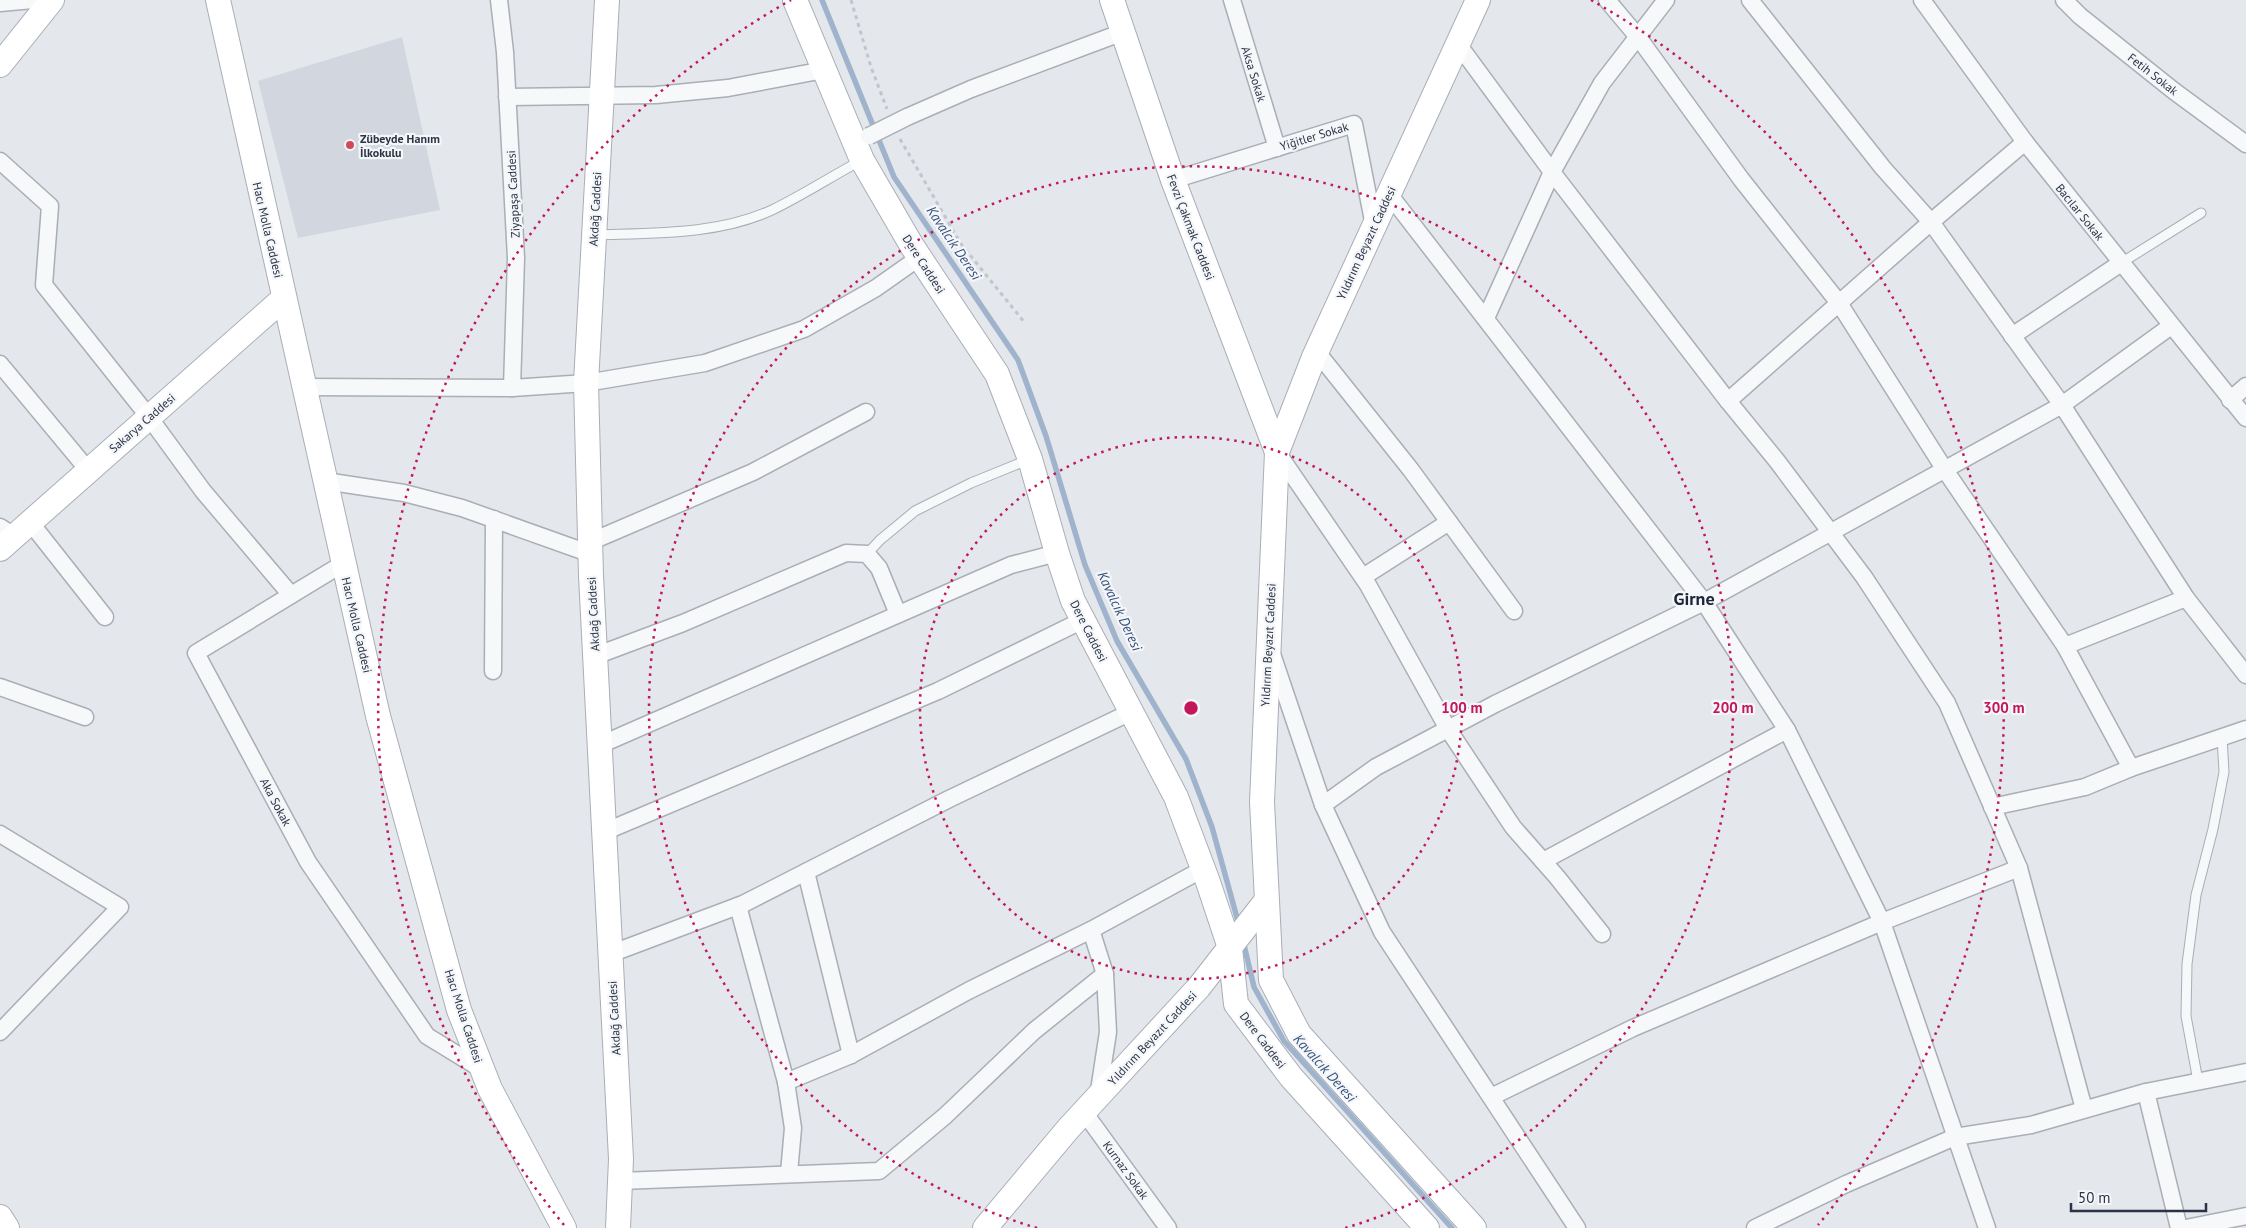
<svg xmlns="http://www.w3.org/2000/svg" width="2246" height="1228" font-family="'PT Sans',sans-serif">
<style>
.built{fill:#d2d6de}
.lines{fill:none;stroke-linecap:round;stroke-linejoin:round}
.stream{stroke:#9fb4cc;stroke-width:5.5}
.lane-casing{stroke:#a9aeb7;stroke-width:11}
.street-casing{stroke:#a9aeb7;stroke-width:19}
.secondary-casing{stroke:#a9aeb7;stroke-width:26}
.path{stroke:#c2c5cb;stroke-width:3;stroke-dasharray:4 4;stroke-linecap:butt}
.lane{stroke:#f7f8fa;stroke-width:9}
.street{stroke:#f7f8fa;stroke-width:16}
.secondary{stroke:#fff;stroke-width:24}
.street-bridge-casing{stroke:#a9aeb7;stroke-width:19;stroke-linecap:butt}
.street-bridge{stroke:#f7f8fa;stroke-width:16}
.ring{fill:none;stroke:#c2185b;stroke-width:2.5;stroke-dasharray:2.5 5}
.poi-dot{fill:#d1495b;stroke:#f4f6f9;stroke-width:2}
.labels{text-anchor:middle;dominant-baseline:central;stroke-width:4.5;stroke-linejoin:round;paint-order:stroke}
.street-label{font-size:12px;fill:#2b3445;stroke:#f4f6f9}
.poi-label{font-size:12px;font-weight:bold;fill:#2b3445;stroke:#f4f6f9;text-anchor:start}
.water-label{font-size:14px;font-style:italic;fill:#34527a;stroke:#f4f6f9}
.district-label{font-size:18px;font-weight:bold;fill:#1d2536;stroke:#f4f6f9}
.centre{fill:#c2185b;stroke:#f4f6f9;stroke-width:2.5}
.ring-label{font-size:15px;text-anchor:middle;font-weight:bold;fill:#c2185b;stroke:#f4f6f9;stroke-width:4.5;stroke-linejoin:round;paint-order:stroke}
</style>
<rect width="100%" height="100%" fill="#e4e7ec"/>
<!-- built -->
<path class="built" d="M 402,37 L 440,210 L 298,238 L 258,81 Z"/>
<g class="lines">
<!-- stream -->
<g class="stream">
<path d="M 822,0 L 894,177 L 1018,360 L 1046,436 L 1085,565 L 1117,641 L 1186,759 L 1212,827 L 1239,925"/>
<path d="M 1243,941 L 1254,987 L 1284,1041 L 1452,1228"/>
</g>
<defs>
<g id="lane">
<path d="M 596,235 C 654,233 718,235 772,210 C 803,195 832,176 862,160"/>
<path d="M 2121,263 L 2201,213"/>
<path d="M 867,554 L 880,540 L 915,511 L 971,483 L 1030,459"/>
<path d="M 2198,1081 L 2186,1016 L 2187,964 L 2196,895 L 2213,829 L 2224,772 L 2222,737"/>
</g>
<g id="street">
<path d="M 499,0 L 505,52 L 516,258 L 512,388"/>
<path d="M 1232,0 L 1277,148"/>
<path d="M 1607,0 L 1638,37 L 1741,179 L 1839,303 L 1945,470 L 2065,646 L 2131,768"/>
<path d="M 1750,0 L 1883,168 L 1931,222 L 2062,405 L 2186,598 L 2246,675"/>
<path d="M 1922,0 L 2025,142 L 2246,418"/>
<path d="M 2064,0 L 2080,16 L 2174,91 L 2246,144"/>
<path d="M 0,3 L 33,0"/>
<path d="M 1458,44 L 1552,172 L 1728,401 L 1777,461 L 1864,577 L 1947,703 L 2019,868 L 2084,1109"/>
<path d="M 507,97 L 656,95 L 728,88 L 824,70"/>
<path d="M 907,117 L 971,89 L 1123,32"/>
<path d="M 0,161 L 50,206 L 44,285 L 149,417 L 203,491 L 291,595"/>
<path d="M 1173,180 L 1354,124 L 1374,226"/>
<path d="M 1389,194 L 1704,602 L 1787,730 L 1882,922 L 1987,1228"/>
<path d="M 1486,318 L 1552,172 L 1602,83 L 1666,0"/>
<path d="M 2012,336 L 2121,263"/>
<path d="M 1317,352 L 1411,470 L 1514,611"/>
<path d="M 0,364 L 88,470"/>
<path d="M 304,387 L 512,388 L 586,383 L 705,363 L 804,329 L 876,288 L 920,257"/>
<path d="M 2230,400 L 2246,386"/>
<path d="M 1728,401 L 1931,222 L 2025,142"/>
<path d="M 1277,452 L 1368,585 L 1448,729 L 1513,827 L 1557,877 L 1602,934"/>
<path d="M 325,481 L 404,493 L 462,508 L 591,554"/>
<path d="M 30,522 L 105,617"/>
<path d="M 0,527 L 14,536"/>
<path d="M 590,542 L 753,472 L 866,412"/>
<path d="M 344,563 L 196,653 L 308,862 L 427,1036 L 481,1069"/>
<path d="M 1363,577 L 1449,522"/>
<path d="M 2065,646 L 2186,598"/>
<path d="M 1272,654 L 1323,805 L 1382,932 L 1577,1228"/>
<path d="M 595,656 L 683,623 L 846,553 L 867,554 L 879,568 L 898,614"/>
<path d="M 493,671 L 494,519"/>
<path d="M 0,687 L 85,717"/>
<path d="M 600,745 L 1011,565 L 1057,553"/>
<path d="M 1323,805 L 1376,767 L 1495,704 L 1704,602 L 2062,405 L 2171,326"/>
<path d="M 1992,807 L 2085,787 L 2131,768 L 2246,729"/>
<path d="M 604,832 L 938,691 L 1083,620"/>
<path d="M 0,834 L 120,907 L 0,1032"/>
<path d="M 1543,861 L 1787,730"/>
<path d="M 806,872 L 851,1055"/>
<path d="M 738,906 L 786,1082 L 793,1128 L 789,1173"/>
<path d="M 1091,930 L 1105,974 L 1108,1032 L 1098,1097"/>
<path d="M 610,954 L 743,904 L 949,799 L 1131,712"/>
<path d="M 786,1082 L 851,1055 L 968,991 L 1091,930 L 1203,869"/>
<path d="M 2146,1092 L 2179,1228"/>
<path d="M 1491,1097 L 1633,1028 L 1882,922 L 2019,868"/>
<path d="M 1084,1112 L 1168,1228"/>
<path d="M 620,1181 L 879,1171 L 945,1116 L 1034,1031 L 1105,974"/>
<path d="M 1755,1228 L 1846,1184 L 1955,1137 L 2031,1125 L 2146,1092 L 2246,1072"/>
<path d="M 2186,1228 L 2246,1216"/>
</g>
<g id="secondary">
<path d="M 218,0 L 378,716 L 459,1010 L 490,1089 L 564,1228"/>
<path d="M 607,0 L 586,383 L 591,576 L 621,1159 L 618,1228"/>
<path d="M 795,0 L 862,160 L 912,246 L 997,374 L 1030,459 L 1057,553 L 1073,601 L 1176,797 L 1208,882 L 1230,948 L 1236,1004 L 1291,1077 L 1427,1228"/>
<path d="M 1112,0 L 1173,180 L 1277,452"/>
<path d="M 0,65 L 52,0"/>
<path d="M 0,549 L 284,298"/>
<path d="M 0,1217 L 7,1228"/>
<path d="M 985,1228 L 1068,1129 L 1199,987 L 1266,901"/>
<path d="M 1474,1228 L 1299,1034 L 1271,980 L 1262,802 L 1277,452 L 1314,357 L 1478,0"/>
</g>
</defs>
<!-- lane casing -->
<use href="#lane" class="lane-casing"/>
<!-- street casing -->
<use href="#street" class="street-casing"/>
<!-- secondary casing -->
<use href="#secondary" class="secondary-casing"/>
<!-- path -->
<g class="path">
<path d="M 851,0 L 871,67 L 887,109"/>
<path d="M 900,139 L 961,244 L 1025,323"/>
</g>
<!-- lane -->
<use href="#lane" class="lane"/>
<!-- street -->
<use href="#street" class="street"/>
<!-- secondary -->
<use href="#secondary" class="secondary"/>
<defs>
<path id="street-bridge" d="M 869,136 L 907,117"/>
</defs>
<!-- street-bridge casing -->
<use href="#street-bridge" class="street-bridge-casing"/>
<!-- street-bridge -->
<use href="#street-bridge" class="street-bridge"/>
</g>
<!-- distance rings -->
<g class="ring">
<circle cx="1191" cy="708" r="271"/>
<path d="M1037 1228A542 542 0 1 1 1345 1228"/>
<path d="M564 1225A813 813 0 0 1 791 0M1591 0A813 813 0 0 1 1818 1225"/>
</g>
<!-- markers -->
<circle class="poi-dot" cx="350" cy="145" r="5"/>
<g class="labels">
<!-- street labels -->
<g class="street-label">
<text transform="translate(1254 74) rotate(73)">Aksa Sokak</text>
<text transform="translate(2153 74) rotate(38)">Fetih Sokak</text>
<text transform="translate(1314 136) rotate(-17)">Yiğitler Sokak</text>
<text transform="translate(513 194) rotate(-93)">Ziyapaşa Caddesi</text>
<text transform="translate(595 209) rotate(-87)">Akdağ Caddesi</text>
<text transform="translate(2080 212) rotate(51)">Bacılar Sokak</text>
<text transform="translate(1191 227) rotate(69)">Fevzi Çakmak Caddesi</text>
<text transform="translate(268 230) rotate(77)">Hacı Molla Caddesi</text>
<text transform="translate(1366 243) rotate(-65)">Yıldırım Beyazıt Caddesi</text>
<text transform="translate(924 264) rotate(57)">Dere Caddesi</text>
<text transform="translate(142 423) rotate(-41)">Sakarya Caddesi</text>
<text transform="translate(593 614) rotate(-93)">Akdağ Caddesi</text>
<text transform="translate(357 625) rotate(77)">Hacı Molla Caddesi</text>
<text transform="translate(1089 631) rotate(63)">Dere Caddesi</text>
<text transform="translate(1268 645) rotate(-87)">Yıldırım Beyazıt Caddesi</text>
<text transform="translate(276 802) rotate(62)">Aka Sokak</text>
<text transform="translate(464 1016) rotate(72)">Hacı Molla Caddesi</text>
<text transform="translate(614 1018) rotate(-93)">Akdağ Caddesi</text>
<text transform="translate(1152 1038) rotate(-47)">Yıldırım Beyazıt Caddesi</text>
<text transform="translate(1263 1040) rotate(53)">Dere Caddesi</text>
<text transform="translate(1126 1170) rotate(54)">Kurnaz Sokak</text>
</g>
<!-- poi labels -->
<g class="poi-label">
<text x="360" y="138">Zübeyde Hanım<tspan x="360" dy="14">İlkokulu</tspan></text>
</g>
<!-- water labels -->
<g class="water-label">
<text transform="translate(954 243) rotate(56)">Kavalcık Deresi</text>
<text transform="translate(1120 611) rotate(65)">Kavalcık Deresi</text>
<text transform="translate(1325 1068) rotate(48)">Kavalcık Deresi</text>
</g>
<!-- district labels -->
<g class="district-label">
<text x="1694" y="598">Girne</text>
</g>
</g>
<circle cx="1191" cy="708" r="8" class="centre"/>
<g class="ring-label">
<text x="1462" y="713">100 m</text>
<text x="1733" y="713">200 m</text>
<text x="2004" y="713">300 m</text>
</g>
<!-- scale -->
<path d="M2071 1203v8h135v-8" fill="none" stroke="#2b3445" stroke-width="2.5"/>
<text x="2078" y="1203" font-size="15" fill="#2b3445" stroke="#f4f6f9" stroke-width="4" paint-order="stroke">50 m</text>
</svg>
